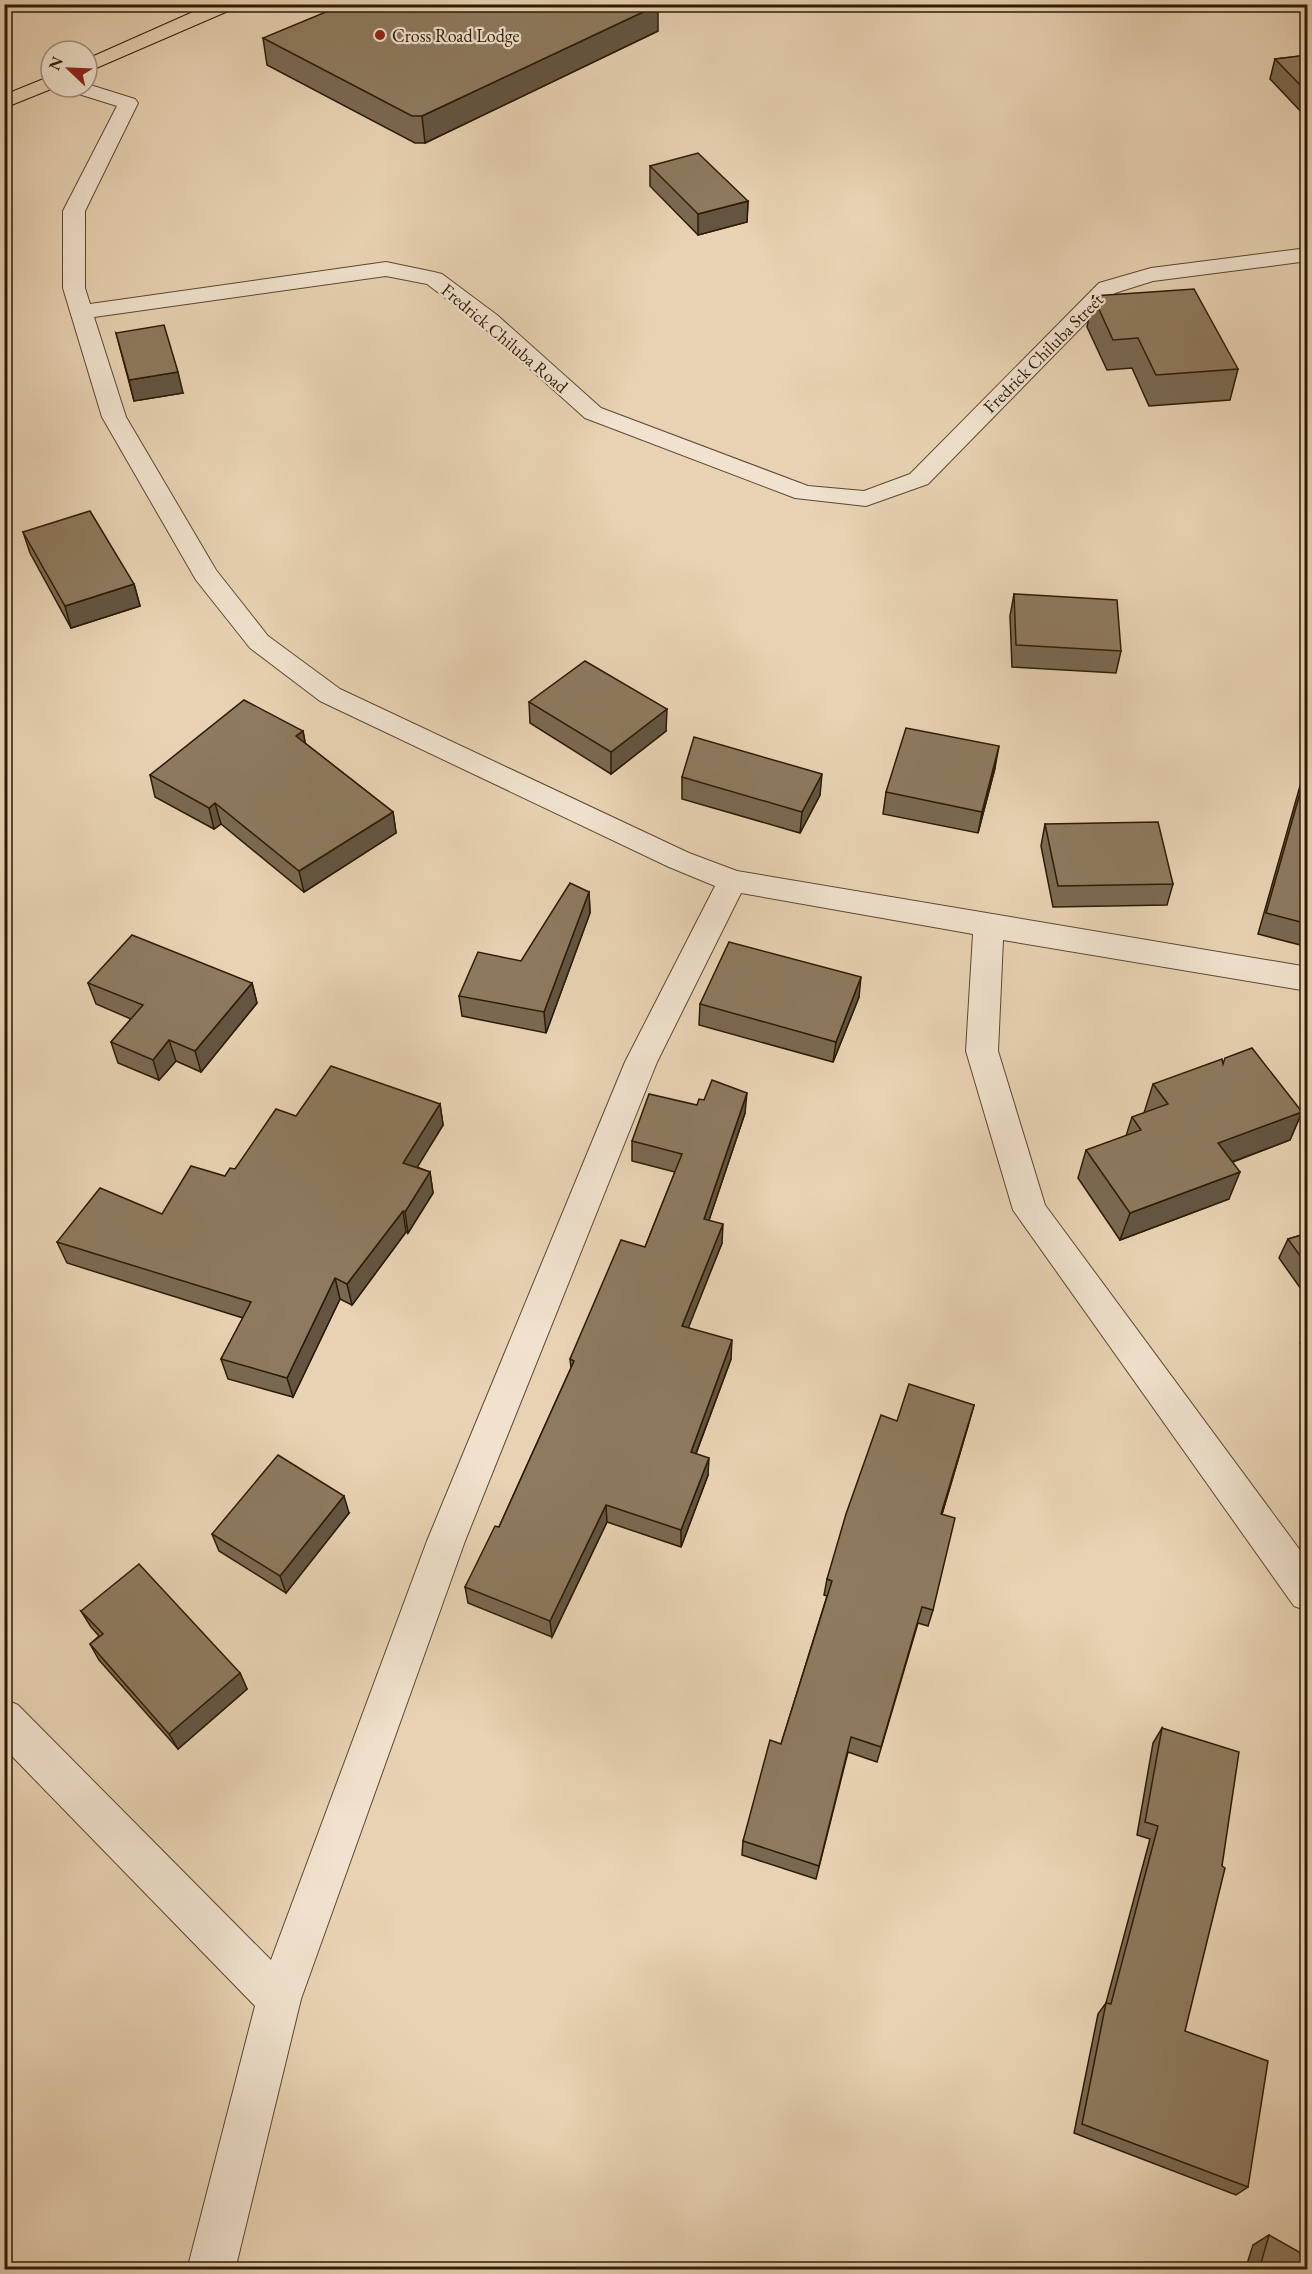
<svg xmlns="http://www.w3.org/2000/svg" width="1312" height="2274" font-family="'EB Garamond',serif">
<style>
.lines{fill:none;stroke-linecap:round;stroke-linejoin:round}
.street-casing{stroke:#5b4930;stroke-width:2}
.highway-casing{stroke:#2c1b04;stroke-width:2}
.street{fill:#f0e2ce;fill-rule:evenodd}
.highway{fill:#e8d2b3;fill-rule:evenodd}
.wall{fill:#7a6952;stroke:#2c1b04;stroke-width:1.5}
.shaded-wall{fill:#635542;stroke:#2c1b04;stroke-width:1.5}
.building{fill:#8e7a5f;stroke:#2c1b04;stroke-width:1.5}
.poi-dot{fill:#8f2418;stroke:#f0e2ce;stroke-width:2}
.labels{text-anchor:middle;dominant-baseline:central;stroke-width:4.5;stroke-linejoin:round;paint-order:stroke}
.far-poi-label{font-size:18px;fill:#2c1b04;stroke:#f0e2ce;text-anchor:start}
.far-street-label{font-size:18px;fill:#2c1b04;stroke:#f0e2ce}
</style>
<rect width="100%" height="100%" fill="#e8d2b3"/>
<filter id="stains"><feTurbulence type="fractalNoise" baseFrequency=".00333" numOctaves="4"/><feColorMatrix values="0 0 0 0 .2 0 0 0 0 .09 0 0 0 0 .02 0 0 0 .5 -.17"/></filter>
<radialGradient id="worn" r=".72"><stop offset=".6" stop-color="#630" stop-opacity="0"/><stop offset="1" stop-color="#630" stop-opacity=".3"/></radialGradient>
<g class="lines">
<defs>
<path id="street" d="M 87,84 L 135,99 L 138,103 L 85,211 L 85,288 L 90,304 L 386,262 L 434,272 L 442,274 L 497,315 L 601,408 L 808,486 L 864,491 L 910,474 L 1099,283 L 1151,268 L 1308,248 L 1308,261 L 1153,281 L 1115,293 L 928,484 L 866,506 L 795,498 L 585,418 L 481,325 L 427,284 L 386,276 L 94,317 L 126,417 L 216,570 L 268,636 L 340,689 L 689,853 L 737,871 L 1308,967 L 1308,991 L 1003,940 L 998,1051 L 1045,1205 L 1308,1561 L 1308,1611 L 1294,1606 L 1013,1210 L 966,1051 L 973,934 L 741,893 L 657,1062 L 465,1541 L 301,1999 L 235,2270 L 187,2270 L 255,2006 L 4,1748 L 4,1699 L 18,1705 L 271,1960 L 427,1541 L 625,1062 L 715,886 L 669,867 L 320,701 L 250,648 L 196,580 L 102,417 L 63,288 L 63,211 L 117,106 L 69,91 L 66,87 L 87,87 Z"/>
<g id="highway">
<path d="M 211,4 L 237,4 L 235,8 L 87,72 L 87,59 Z"/>
<path d="M 51,76 L 51,87 L 56,87 L 4,108 L 4,95 Z"/>
</g>
</defs>
<!-- street casing -->
<use href="#street" class="street-casing"/>
<!-- highway casing -->
<use href="#highway" class="highway-casing"/>
<!-- street -->
<use href="#street" class="street"/>
<!-- highway -->
<use href="#highway" class="highway"/>
</g>
<!-- wall -->
<g class="wall">
<path d="M 658,31 L 425,143 L 415,143 L 267,65 L 263,38 Z"/>
<path d="M 1308,55 L 1308,119 L 1270,79 L 1275,59 Z"/>
<path d="M 650,166 L 748,201 L 747,222 L 698,235 L 650,186 Z"/>
<path d="M 1093,296 L 1238,369 L 1230,400 L 1149,406 L 1132,368 L 1107,370 L 1087,327 Z"/>
<path d="M 116,333 L 183,393 L 134,401 Z"/>
<path d="M 23,532 L 134,584 L 140,606 L 71,628 L 30,553 Z"/>
<path d="M 1014,594 L 1121,651 L 1116,673 L 1012,667 L 1010,616 Z"/>
<path d="M 529,702 L 666,731 L 611,774 L 530,723 Z"/>
<path d="M 303,731 L 305,743 L 393,812 L 396,833 L 304,892 L 221,824 L 214,829 L 155,797 L 150,775 Z"/>
<path d="M 1308,765 L 1308,947 L 1258,934 L 1300,786 Z"/>
<path d="M 995,768 L 978,833 L 883,814 L 886,792 Z"/>
<path d="M 682,777 L 820,795 L 800,833 L 682,799 Z"/>
<path d="M 1045,824 L 1173,884 L 1167,905 L 1053,907 L 1041,846 Z"/>
<path d="M 589,892 L 590,913 L 546,1033 L 462,1016 L 459,996 L 521,961 Z"/>
<path d="M 88,983 L 252,983 L 257,1003 L 201,1072 L 176,1061 L 159,1080 L 118,1063 L 111,1042 L 131,1019 L 96,1004 Z"/>
<path d="M 859,997 L 833,1062 L 699,1025 L 700,1004 Z"/>
<path d="M 1223,1063 L 1302,1112 L 1290,1140 L 1233,1162 L 1229,1199 L 1120,1240 L 1078,1178 L 1086,1150 L 1126,1136 L 1132,1117 L 1144,1113 L 1153,1084 Z"/>
<path d="M 440,1104 L 443,1125 L 417,1167 L 430,1172 L 433,1193 L 408,1233 L 406,1232 L 352,1305 L 340,1299 L 293,1397 L 228,1379 L 221,1359 L 243,1318 L 67,1263 L 57,1242 L 162,1214 L 225,1176 L 235,1169 L 296,1116 Z"/>
<path d="M 697,1105 L 745,1113 L 709,1220 L 722,1243 L 688,1327 L 731,1359 L 696,1454 L 708,1475 L 681,1547 L 607,1522 L 552,1637 L 468,1603 L 465,1587 L 499,1527 L 571,1368 L 570,1359 L 645,1247 L 675,1172 L 632,1161 L 632,1141 Z"/>
<path d="M 1308,1233 L 1308,1299 L 1279,1258 L 1288,1239 Z"/>
<path d="M 1308,1327 L 1308,1354 L 1300,1343 Z"/>
<path d="M 974,1405 L 942,1514 L 933,1610 L 928,1626 L 918,1623 L 877,1762 L 848,1752 L 816,1879 L 742,1855 L 743,1841 L 781,1744 L 827,1596 L 824,1595 L 827,1579 L 897,1421 Z"/>
<path d="M 349,1513 L 286,1593 L 219,1551 L 212,1534 Z"/>
<path d="M 81,1611 L 240,1673 L 247,1689 L 178,1749 L 99,1660 L 90,1644 L 99,1636 L 91,1627 Z"/>
<path d="M 1162,1728 L 1185,2031 L 1248,2187 L 1236,2195 L 1074,2133 L 1098,2014 L 1106,2003 L 1150,1839 L 1137,1835 L 1153,1743 Z"/>
<path d="M 1269,2235 L 1308,2270 L 1245,2270 L 1253,2245 Z"/>
</g>
<!-- shaded-wall -->
<g class="shaded-wall">
<path d="M 658,5 L 658,31 L 425,143 L 422,116 Z"/>
<path d="M 748,201 L 747,222 L 698,235 L 698,214 Z"/>
<path d="M 178,372 L 183,393 L 134,401 L 129,380 Z"/>
<path d="M 134,584 L 140,606 L 71,628 L 65,606 Z"/>
<path d="M 667,709 L 666,731 L 611,774 L 611,752 Z"/>
<path d="M 303,731 L 307,752 L 296,736 Z"/>
<path d="M 999,746 L 995,768 L 978,833 L 982,812 Z"/>
<path d="M 822,774 L 820,795 L 800,833 L 802,812 Z"/>
<path d="M 215,803 L 221,824 L 214,829 L 209,808 Z"/>
<path d="M 393,812 L 396,833 L 304,892 L 299,871 Z"/>
<path d="M 589,892 L 590,913 L 546,1033 L 544,1012 Z"/>
<path d="M 861,977 L 859,997 L 833,1062 L 836,1042 Z"/>
<path d="M 252,983 L 257,1003 L 201,1072 L 195,1051 Z"/>
<path d="M 169,1040 L 176,1061 L 159,1080 L 153,1060 Z"/>
<path d="M 747,1093 L 745,1113 L 703,1238 L 704,1219 Z"/>
<path d="M 440,1104 L 443,1125 L 407,1184 L 403,1163 Z"/>
<path d="M 1302,1112 L 1290,1140 L 1207,1171 L 1218,1143 Z"/>
<path d="M 430,1172 L 433,1193 L 408,1233 L 405,1212 Z"/>
<path d="M 1240,1172 L 1229,1199 L 1120,1240 L 1130,1213 Z"/>
<path d="M 403,1211 L 406,1232 L 352,1305 L 347,1284 Z"/>
<path d="M 723,1224 L 722,1243 L 682,1344 L 682,1326 Z"/>
<path d="M 335,1278 L 340,1299 L 293,1397 L 287,1378 Z"/>
<path d="M 732,1340 L 731,1359 L 690,1469 L 691,1452 Z"/>
<path d="M 974,1405 L 969,1423 L 937,1531 L 941,1514 Z"/>
<path d="M 709,1458 L 708,1475 L 681,1547 L 681,1530 Z"/>
<path d="M 344,1496 L 349,1513 L 286,1593 L 280,1576 Z"/>
<path d="M 606,1505 L 607,1522 L 552,1637 L 550,1621 Z"/>
<path d="M 240,1673 L 247,1689 L 178,1749 L 169,1734 Z"/>
</g>
<!-- building -->
<g class="building">
<path d="M 345,4 L 656,4 L 658,5 L 422,116 L 412,116 L 263,38 Z"/>
<path d="M 1308,55 L 1308,93 L 1275,59 Z"/>
<path d="M 698,153 L 748,201 L 698,214 L 650,166 Z"/>
<path d="M 1194,289 L 1238,369 L 1156,375 L 1138,338 L 1113,340 L 1093,296 Z"/>
<path d="M 164,325 L 178,372 L 129,380 L 116,333 Z"/>
<path d="M 90,511 L 134,584 L 65,606 L 23,532 Z"/>
<path d="M 1014,594 L 1117,600 L 1121,651 L 1016,645 Z"/>
<path d="M 585,661 L 667,709 L 611,752 L 529,702 Z"/>
<path d="M 244,700 L 303,731 L 296,736 L 393,812 L 299,871 L 215,803 L 209,808 L 150,775 Z"/>
<path d="M 906,728 L 999,746 L 982,812 L 886,792 Z"/>
<path d="M 694,737 L 822,774 L 802,812 L 682,777 Z"/>
<path d="M 1308,765 L 1308,924 L 1266,913 Z"/>
<path d="M 1158,822 L 1173,884 L 1058,886 L 1045,824 Z"/>
<path d="M 570,883 L 589,892 L 544,1012 L 459,996 L 478,952 L 521,961 Z"/>
<path d="M 132,935 L 252,983 L 195,1051 L 169,1040 L 153,1060 L 111,1042 L 143,1005 L 88,983 Z"/>
<path d="M 729,942 L 861,977 L 836,1042 L 700,1004 Z"/>
<path d="M 1252,1048 L 1302,1112 L 1218,1143 L 1240,1172 L 1130,1213 L 1086,1150 L 1141,1130 L 1132,1117 L 1168,1104 L 1153,1084 L 1222,1059 L 1223,1064 L 1225,1058 Z"/>
<path d="M 331,1066 L 440,1104 L 403,1163 L 430,1172 L 405,1212 L 403,1211 L 347,1284 L 335,1278 L 287,1378 L 221,1359 L 251,1302 L 57,1242 L 100,1188 L 162,1214 L 191,1166 L 225,1176 L 230,1168 L 235,1169 L 276,1109 L 296,1116 Z"/>
<path d="M 712,1080 L 747,1093 L 704,1219 L 723,1224 L 682,1326 L 732,1340 L 691,1452 L 709,1458 L 681,1530 L 606,1505 L 550,1621 L 465,1587 L 495,1526 L 499,1527 L 574,1361 L 570,1359 L 621,1240 L 645,1247 L 682,1154 L 632,1141 L 649,1094 L 697,1105 L 699,1099 L 704,1100 Z"/>
<path d="M 1308,1233 L 1308,1267 L 1288,1239 Z"/>
<path d="M 909,1384 L 974,1405 L 941,1514 L 955,1518 L 933,1610 L 922,1607 L 881,1747 L 851,1737 L 819,1866 L 743,1841 L 770,1740 L 781,1744 L 832,1581 L 827,1579 L 846,1514 L 881,1415 L 897,1421 Z"/>
<path d="M 278,1455 L 344,1496 L 280,1576 L 212,1534 Z"/>
<path d="M 139,1564 L 240,1673 L 169,1734 L 90,1644 L 103,1634 L 81,1611 Z"/>
<path d="M 1162,1728 L 1239,1752 L 1222,1866 L 1225,1868 L 1185,2031 L 1268,2061 L 1248,2187 L 1082,2124 L 1106,2003 L 1111,2004 L 1158,1826 L 1145,1822 Z"/>
<path d="M 1269,2235 L 1308,2257 L 1308,2270 L 1259,2270 Z"/>
</g>
<!-- markers -->
<circle class="poi-dot" cx="380" cy="35" r="6"/>
<g class="labels">
<!-- far-poi labels -->
<g class="far-poi-label">
<text x="392" y="35">Cross Road Lodge</text>
</g>
<!-- far-street labels -->
<g class="far-street-label">
<text transform="translate(505 338) rotate(40)">Fredrick Chiluba Road</text>
<text transform="translate(1043 353) rotate(-45)">Fredrick Chiluba Street</text>
</g>
</g>
<!-- margin -->
<rect width="1312" height="2274" fill="none" stroke="#e8d2b3" stroke-width="24"/>
<rect x="6" y="6" width="1300" height="2262" fill="none" stroke="#2c1b04" stroke-width="3"/>
<rect x="12" y="12" width="1288" height="2250" fill="none" stroke="#2c1b04" stroke-width="1.5"/>
<!-- north arrow -->
<g transform="translate(69 69) rotate(293)"><circle r="28" fill="#f0e2ce" stroke="#a2927d" stroke-width="1.5"/>
<path d="M0-4.5L10 22L0 15L-10 22Z" fill="#8f2418"/>
<text y="-9" font-size="16" font-weight="bold" text-anchor="middle" fill="#2c1b04">N</text>
</g>
<rect width="100%" height="100%" filter="url(#stains)"/>
<rect width="100%" height="100%" fill="url(#worn)"/>
</svg>
